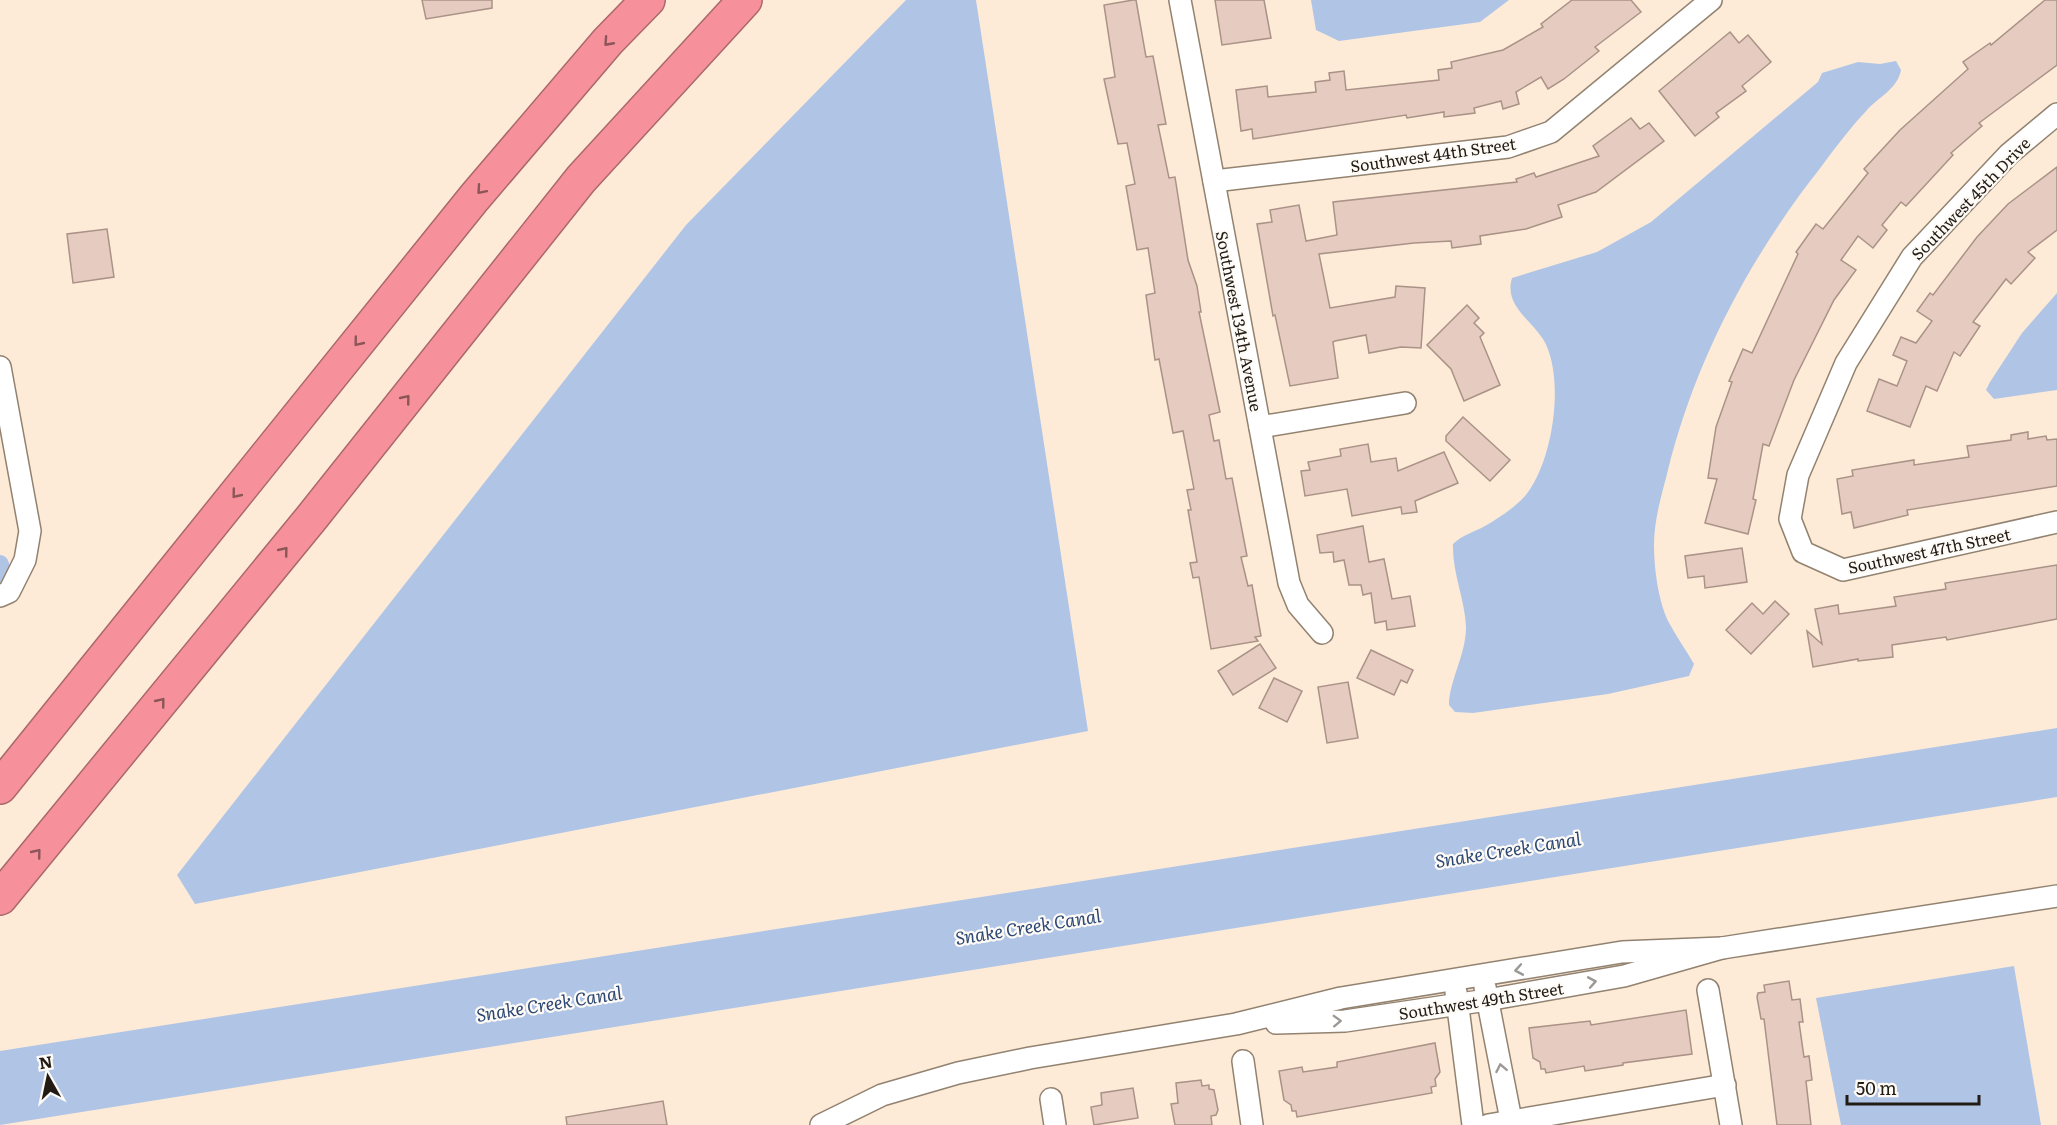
<svg xmlns="http://www.w3.org/2000/svg" width="2057" height="1125" font-family="Literata,serif">
<style>
.water{fill:#b0c5e6}
.lines{fill:none;stroke-linecap:round;stroke-linejoin:round}
.canal{stroke:#b0c5e6;stroke-width:18}
.building{fill:#e5cbc0;stroke:#aa9287;stroke-width:1.5}
.street-casing{stroke:#928270;stroke-width:24}
.highway-casing{stroke:#ab686c;stroke-width:36}
.street{stroke:#fff;stroke-width:21}
.highway{stroke:#f6919c;stroke-width:33}
.oneway{stroke:#8c5658}
.oneway2{stroke:#9b9895}
.labels{text-anchor:middle;dominant-baseline:central;stroke-width:4.5;stroke-linejoin:round;paint-order:stroke}
.street-label{font-size:16px;fill:#211b14;stroke:#fefbf7}
.water-label{font-size:18px;font-style:italic;fill:#2b4773;stroke:#fefbf7}
</style>
<rect width="100%" height="100%" fill="#fdebd7"/>
<!-- water -->
<g class="water">
<path d="M 906,0 L 976,0 L 1088,731 L 195,904 L 177,875 L 686,225 Z"/>
<path d="M 1311,0 L 1509,0 L 1480,22 L 1339,41 L 1316,30 Z"/>
<path d="M 1896,61 L 1901,70 C 1898,88 1879,97 1867,110 C 1850,128 1835,148 1821,167 C 1750,257 1694,362 1667,474 C 1661,497 1654,521 1654,545 C 1654,568 1658,600 1668,621 C 1676,636 1686,650 1694,664 L 1689,676 L 1608,694 L 1473,713 L 1455,712 L 1449,705 C 1449,681 1466,655 1466,627 C 1465,599 1452,573 1453,544 C 1462,535 1474,532 1485,526 C 1499,518 1514,508 1525,496 C 1553,463 1566,377 1543,339 C 1529,318 1504,305 1512,278 L 1597,252 L 1651,222 L 1818,82 L 1822,73 L 1858,62 L 1880,64 Z"/>
<path d="M 2057,293 L 2057,390 L 1994,399 L 1986,390 L 1990,382 L 2022,333 Z"/>
<path d="M 2057,728 L 2057,797 L 0,1125 L 0,1051 Z"/>
<path d="M 2014,966 L 2041,1125 L 1841,1125 L 1816,998 Z"/>
</g>
<g class="lines">
<!-- canal -->
<path class="canal" d="M 0,564 L 2,576"/>
</g>
<!-- building -->
<g class="building">
<path d="M 422,0 L 492,0 L 492,8 L 426,19 Z"/>
<path d="M 1133,0 L 1136,0 L 1146,57 L 1153,56 L 1166,124 L 1158,125 L 1169,178 L 1175,177 L 1188,260 L 1197,286 L 1201,312 L 1199,312 L 1220,412 L 1209,415 L 1214,441 L 1219,440 L 1226,479 L 1232,478 L 1247,556 L 1241,557 L 1248,586 L 1252,585 L 1261,636 L 1255,637 L 1258,641 L 1211,649 L 1199,577 L 1193,578 L 1190,563 L 1197,562 L 1188,510 L 1191,510 L 1187,490 L 1194,489 L 1183,431 L 1173,433 L 1159,359 L 1155,360 L 1146,295 L 1155,293 L 1148,248 L 1137,250 L 1126,186 L 1135,184 L 1127,143 L 1118,144 L 1104,79 L 1115,77 L 1104,5 Z"/>
<path d="M 1215,0 L 1264,0 L 1271,38 L 1222,45 Z"/>
<path d="M 1572,0 L 1631,0 L 1641,12 L 1595,47 L 1599,51 L 1564,79 L 1548,89 L 1541,77 L 1516,92 L 1519,104 L 1503,109 L 1501,101 L 1474,108 L 1475,113 L 1444,117 L 1444,112 L 1407,118 L 1406,115 L 1253,139 L 1252,129 L 1241,131 L 1236,90 L 1267,86 L 1268,97 L 1316,92 L 1315,82 L 1330,80 L 1329,73 L 1344,71 L 1346,90 L 1439,80 L 1438,70 L 1452,68 L 1451,62 L 1503,50 L 1543,27 L 1541,24 Z"/>
<path d="M 2045,0 L 2057,0 L 2057,65 L 1979,123 L 1982,126 L 1951,153 L 1953,155 L 1906,206 L 1901,202 L 1882,225 L 1887,230 L 1873,248 L 1858,236 L 1841,260 L 1856,270 L 1834,300 L 1794,380 L 1769,446 L 1763,444 L 1753,499 L 1756,500 L 1748,534 L 1705,523 L 1717,479 L 1708,478 L 1716,427 L 1732,382 L 1729,381 L 1743,349 L 1752,353 L 1798,254 L 1796,252 L 1816,224 L 1823,229 L 1868,173 L 1864,169 L 1900,130 L 1968,69 L 1963,62 L 1990,43 L 1991,45 Z"/>
<path d="M 1730,32 L 1739,43 L 1748,35 L 1771,62 L 1742,86 L 1746,91 L 1716,113 L 1719,117 L 1695,136 L 1659,91 Z"/>
<path d="M 1631,118 L 1640,129 L 1649,123 L 1664,141 L 1596,192 L 1558,205 L 1562,217 L 1526,229 L 1480,236 L 1481,244 L 1452,248 L 1451,241 L 1414,243 L 1319,254 L 1330,308 L 1395,297 L 1396,286 L 1425,288 L 1421,348 L 1401,347 L 1369,353 L 1366,335 L 1335,341 L 1333,342 L 1338,378 L 1290,386 L 1275,315 L 1273,316 L 1257,224 L 1272,222 L 1270,210 L 1299,205 L 1306,241 L 1337,235 L 1333,202 L 1517,182 L 1516,179 L 1534,173 L 1536,177 L 1599,156 L 1593,146 Z"/>
<path d="M 2057,167 L 2057,230 L 2028,252 L 2035,258 L 2011,284 L 2006,279 L 1973,322 L 1980,326 L 1960,356 L 1954,352 L 1937,391 L 1926,386 L 1910,427 L 1867,411 L 1879,379 L 1897,386 L 1907,361 L 1893,355 L 1901,337 L 1916,343 L 1932,321 L 1917,311 L 1930,293 L 1933,295 L 1977,237 L 2008,204 Z"/>
<path d="M 107,229 L 114,277 L 73,283 L 67,234 Z"/>
<path d="M 1467,305 L 1479,318 L 1474,323 L 1484,333 L 1480,337 L 1500,385 L 1464,401 L 1451,369 L 1427,345 Z"/>
<path d="M 1463,417 L 1510,460 L 1490,481 L 1446,441 L 1446,436 Z"/>
<path d="M 2028,432 L 2028,439 L 2046,436 L 2047,440 L 2057,439 L 2057,486 L 1907,510 L 1908,515 L 1854,528 L 1851,512 L 1842,514 L 1837,479 L 1853,476 L 1852,470 L 1914,460 L 1914,465 L 1969,457 L 1967,446 L 2011,440 L 2011,435 Z"/>
<path d="M 1368,444 L 1371,462 L 1396,458 L 1398,471 L 1444,452 L 1458,483 L 1415,501 L 1417,512 L 1402,514 L 1401,507 L 1352,516 L 1347,489 L 1305,496 L 1301,471 L 1310,470 L 1308,462 L 1341,456 L 1340,449 Z"/>
<path d="M 1363,526 L 1369,562 L 1384,559 L 1392,599 L 1410,596 L 1415,626 L 1387,630 L 1386,621 L 1375,623 L 1371,593 L 1363,595 L 1361,585 L 1349,585 L 1344,560 L 1334,562 L 1333,552 L 1320,553 L 1317,535 Z"/>
<path d="M 1742,548 L 1747,582 L 1705,588 L 1704,576 L 1688,578 L 1685,556 Z"/>
<path d="M 2057,565 L 2057,619 L 1947,640 L 1946,637 L 1892,645 L 1893,657 L 1858,661 L 1858,659 L 1813,667 L 1807,631 L 1822,644 L 1815,609 L 1838,605 L 1839,614 L 1896,606 L 1894,597 L 1946,589 L 1945,583 Z"/>
<path d="M 1775,601 L 1789,614 L 1751,654 L 1726,630 L 1752,603 L 1763,614 Z"/>
<path d="M 1260,644 L 1276,668 L 1233,695 L 1218,671 Z"/>
<path d="M 1371,650 L 1413,670 L 1407,683 L 1401,680 L 1394,695 L 1357,678 Z"/>
<path d="M 1274,678 L 1302,691 L 1287,722 L 1259,708 Z"/>
<path d="M 1348,682 L 1358,738 L 1327,743 L 1318,687 Z"/>
<path d="M 1789,981 L 1792,1000 L 1800,999 L 1803,1022 L 1799,1022 L 1804,1057 L 1809,1056 L 1812,1080 L 1806,1081 L 1811,1125 L 1777,1125 L 1764,1019 L 1761,1019 L 1757,997 L 1758,993 L 1765,992 L 1764,985 Z"/>
<path d="M 1686,1010 L 1692,1054 L 1623,1063 L 1623,1065 L 1585,1071 L 1584,1066 L 1546,1073 L 1545,1069 L 1541,1069 L 1540,1062 L 1533,1058 L 1529,1028 L 1590,1021 L 1591,1025 Z"/>
<path d="M 1435,1043 L 1440,1072 L 1435,1079 L 1436,1086 L 1431,1087 L 1432,1093 L 1297,1117 L 1296,1111 L 1292,1111 L 1291,1105 L 1284,1100 L 1279,1071 L 1302,1067 L 1303,1072 L 1337,1067 L 1337,1062 Z"/>
<path d="M 1201,1080 L 1202,1086 L 1209,1085 L 1209,1089 L 1214,1090 L 1218,1110 L 1216,1115 L 1211,1116 L 1212,1125 L 1175,1125 L 1171,1104 L 1178,1103 L 1176,1083 Z"/>
<path d="M 1133,1088 L 1138,1118 L 1094,1125 L 1091,1107 L 1102,1105 L 1101,1093 Z"/>
<path d="M 663,1101 L 667,1125 L 567,1125 L 566,1117 Z"/>
</g>
<g class="lines">
<defs>
<g id="street">
<path d="M 1180,0 L 1289,583 L 1298,605 L 1322,633"/>
<path d="M 2057,114 L 2009,154 L 1912,257 L 1846,363 L 1798,475 L 1790,519 L 1803,552 L 1843,570 L 2057,522"/>
<path d="M 1214,181 L 1508,147 L 1551,132 L 1711,0"/>
<path d="M 0,367 L 30,531 L 25,560 L 9,592 L 0,596"/>
<path d="M 1260,427 L 1405,403"/>
<path d="M 1485,987 L 1512,1125"/>
<path d="M 1708,990 L 1731,1125"/>
<path d="M 1456,992 L 1473,1125"/>
<path d="M 1276,1023 L 1345,1021 L 1487,1000 L 1624,976 L 1722,948 L 2057,896"/>
<path d="M 1243,1061 L 1252,1125"/>
<path d="M 1051,1099 L 1055,1125"/>
<path d="M 821,1125 L 882,1095 L 958,1073 L 1030,1058 L 1236,1024 L 1341,998 L 1622,952 L 1722,948"/>
<path d="M 1488,1125 L 1725,1085"/>
</g>
<g id="highway">
<path d="M 0,787 L 474,198 L 608,41 L 648,0"/>
<path d="M 0,898 L 313,516 L 581,179 L 745,0"/>
</g>
</defs>
<!-- street casing -->
<use href="#street" class="street-casing"/>
<!-- highway casing -->
<use href="#highway" class="highway-casing"/>
<!-- street -->
<use href="#street" class="street"/>
<!-- highway -->
<use href="#highway" class="highway"/>
</g>
<!-- one-way arrows -->
<defs><path id="oneway-chevron" d="M-2-3.5L2.5 0L-2 3.5" fill="none" stroke-width="1.6" stroke-linecap="round" stroke-linejoin="round" transform="scale(1.5)"/></defs>
<g class="oneway">
<use href="#oneway-chevron" transform="translate(608 42) rotate(132)"/>
<use href="#oneway-chevron" transform="translate(481 190) rotate(131)"/>
<use href="#oneway-chevron" transform="translate(358 342) rotate(129)"/>
<use href="#oneway-chevron" transform="translate(406 399) rotate(-51)"/>
<use href="#oneway-chevron" transform="translate(236 494) rotate(129)"/>
<use href="#oneway-chevron" transform="translate(284 551) rotate(-51)"/>
<use href="#oneway-chevron" transform="translate(161 702) rotate(-51)"/>
<use href="#oneway-chevron" transform="translate(37 853) rotate(-51)"/>
</g>
<g class="oneway2">
<use href="#oneway-chevron" transform="translate(1519 970) rotate(170)"/>
<use href="#oneway-chevron" transform="translate(1592 982) rotate(-10)"/>
<use href="#oneway-chevron" transform="translate(1337 1021) rotate(-2)"/>
<use href="#oneway-chevron" transform="translate(1501 1068) rotate(-101)"/>
</g>
<g class="labels">
<!-- street labels -->
<g class="street-label">
<text transform="translate(1433 154) rotate(-8)">Southwest 44th Street</text>
<text transform="translate(1970 198) rotate(-46)">Southwest 45th Drive</text>
<text transform="translate(1240 321) rotate(79)">Southwest 134th Avenue</text>
<text transform="translate(1929 550) rotate(-12)">Southwest 47th Street</text>
<text transform="translate(1481 1000) rotate(-9)">Southwest 49th Street</text>
</g>
<!-- water labels -->
<g class="water-label">
<text transform="translate(1508 849) rotate(-9)">Snake Creek Canal</text>
<text transform="translate(1028 926) rotate(-9)">Snake Creek Canal</text>
<text transform="translate(549 1003) rotate(-9)">Snake Creek Canal</text>
</g>
</g>
<!-- north arrow -->
<g transform="translate(48 1077) rotate(351)" stroke="#fefbf7" stroke-width="4.5" paint-order="stroke">
<path d="M0-4.5L10 22L0 15L-10 22Z" fill="#211b14"/>
<text y="-9" font-size="16" font-weight="bold" text-anchor="middle" fill="#211b14">N</text>
</g>
<!-- scale -->
<path d="M1847 1095v9h132v-9" fill="none" stroke="#211b14" stroke-width="3"/>
<text x="1856" y="1095" font-size="18" fill="#211b14" stroke="#fefbf7" stroke-width="4.5" paint-order="stroke">50 m</text>
</svg>
